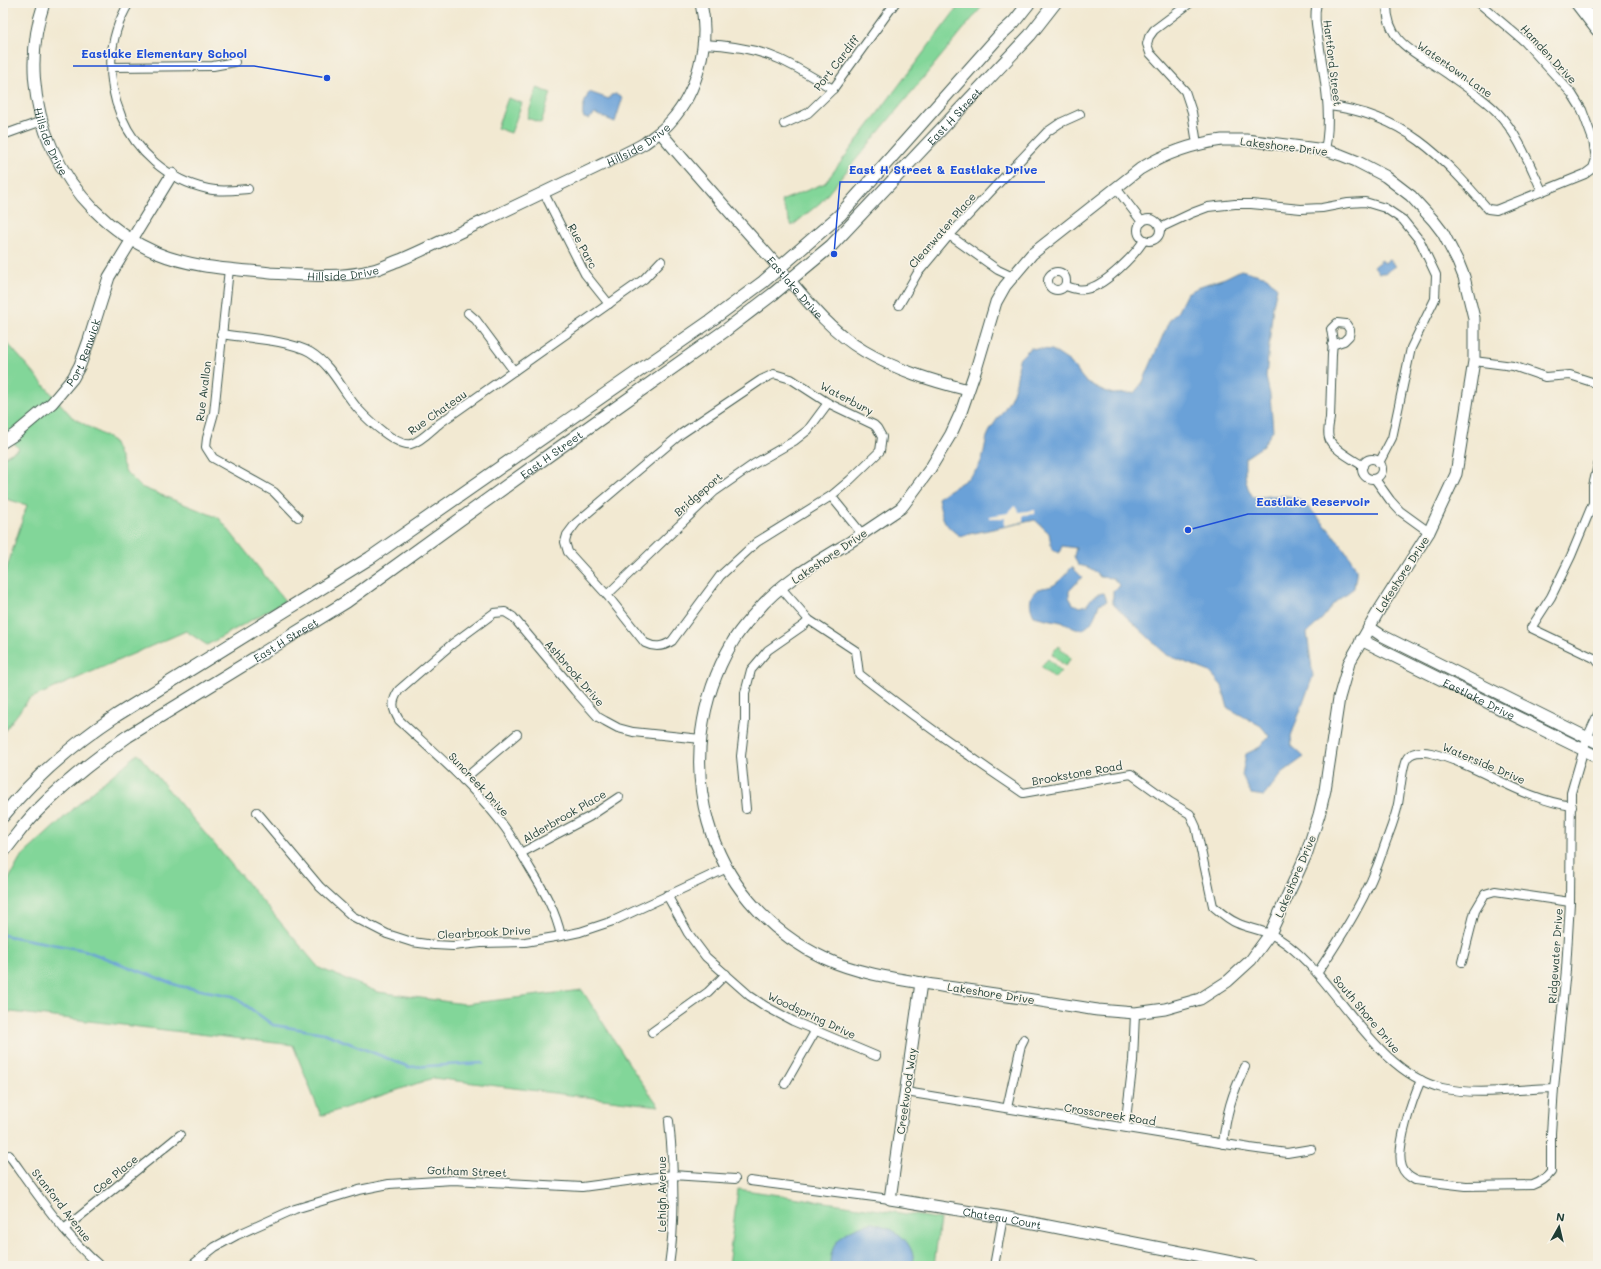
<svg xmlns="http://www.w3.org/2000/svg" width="1601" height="1269" font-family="Mali,sans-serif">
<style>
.green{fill:#82d699;stroke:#508a66}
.water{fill:#6aa1d8;stroke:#446f86}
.pier{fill:#f2e9d2}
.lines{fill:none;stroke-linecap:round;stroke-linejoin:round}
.stream{stroke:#6aa1d8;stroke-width:2.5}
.street-casing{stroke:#3f574c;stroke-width:10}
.secondary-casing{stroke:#3f574c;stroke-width:13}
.primary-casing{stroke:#3f574c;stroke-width:14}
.highway-casing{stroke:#3f574c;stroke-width:16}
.street{stroke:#fff;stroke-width:8}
.secondary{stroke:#fff;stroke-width:11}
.primary{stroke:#fff;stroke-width:12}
.highway{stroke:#fff;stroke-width:14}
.labels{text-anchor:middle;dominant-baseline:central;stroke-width:3;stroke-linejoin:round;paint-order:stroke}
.street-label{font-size:11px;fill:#1f3d34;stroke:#f7f3e8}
.leader{fill:none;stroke:#1d4ed8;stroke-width:1.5}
.callout-dot{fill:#1d4ed8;stroke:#f7f3e8;stroke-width:1.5}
.callout-label{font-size:12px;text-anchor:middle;font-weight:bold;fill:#1d4ed8;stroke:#f7f3e8;stroke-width:3;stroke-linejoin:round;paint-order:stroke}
</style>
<rect width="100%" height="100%" fill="#f7f3e8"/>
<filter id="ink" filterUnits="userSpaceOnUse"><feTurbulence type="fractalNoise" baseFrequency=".025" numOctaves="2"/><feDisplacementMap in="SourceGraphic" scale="8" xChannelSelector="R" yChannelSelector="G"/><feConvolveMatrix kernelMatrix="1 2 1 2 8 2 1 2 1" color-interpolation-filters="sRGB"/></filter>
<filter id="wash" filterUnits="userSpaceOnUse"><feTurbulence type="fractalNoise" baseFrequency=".012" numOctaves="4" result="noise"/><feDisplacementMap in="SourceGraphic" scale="16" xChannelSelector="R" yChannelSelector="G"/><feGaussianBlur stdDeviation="0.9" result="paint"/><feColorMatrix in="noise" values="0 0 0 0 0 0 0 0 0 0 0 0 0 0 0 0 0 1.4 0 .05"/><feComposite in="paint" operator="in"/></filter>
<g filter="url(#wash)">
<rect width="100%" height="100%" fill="#f2e9d2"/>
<!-- green -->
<g class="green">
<path d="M 961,3 L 985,3 L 821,202 L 792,226 L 781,201 L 825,183 Z"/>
<path d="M 537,88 L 551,93 L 541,123 L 527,118 Z"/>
<path d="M 508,98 L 522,103 L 511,133 L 497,128 Z"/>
<path d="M 3,338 L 72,417 L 113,441 L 126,472 L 141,487 L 219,518 L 285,601 L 207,645 L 186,631 L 29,699 L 3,733 L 3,580 L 27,505 L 3,498 L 4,457 L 19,449 L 3,430 Z"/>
<path d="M 1058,646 L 1071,658 L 1065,666 L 1052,654 Z"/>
<path d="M 1048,659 L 1061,671 L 1055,678 L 1041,666 Z"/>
<path d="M 138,754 L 319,968 L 378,992 L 464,1004 L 582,990 L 635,1073 L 659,1106 L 433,1078 L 321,1116 L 293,1045 L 3,1011 L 3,890 L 21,857 L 94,790 Z"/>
<path d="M 738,1189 L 940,1219 L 934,1266 L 728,1266 Z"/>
</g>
<!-- water -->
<g class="water">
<path d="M 589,92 L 609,99 L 611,95 L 616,94 L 621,96 L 622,100 L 615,122 L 595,114 L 589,119 L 584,118 C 580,110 586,99 589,92 Z"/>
<path d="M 1382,260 L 1384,263 L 1389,260 L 1396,266 L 1385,273 L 1379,273 L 1374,266 Z"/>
<path d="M 1241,270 L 1267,277 L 1277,288 L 1273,305 L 1266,377 L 1270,395 L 1273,430 L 1263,446 L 1245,458 C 1245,473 1244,484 1253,497 C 1267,497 1282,493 1296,498 C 1309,504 1353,555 1356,570 C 1357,575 1354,583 1354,588 L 1334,603 L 1322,619 L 1307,633 L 1313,676 L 1291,736 L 1292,746 L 1304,757 L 1282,773 L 1264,796 L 1251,794 L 1242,775 L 1246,754 L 1260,747 L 1269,736 L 1261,726 L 1228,708 L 1222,686 L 1210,672 L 1167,655 L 1113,604 L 1113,591 L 1120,586 L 1113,578 L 1100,577 C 1094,569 1089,567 1078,565 L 1074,556 L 1076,548 L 1062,546 L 1059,553 L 1052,550 L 1049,533 L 1035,520 L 960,536 C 943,525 942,518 938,498 C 950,487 968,482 977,469 C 984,459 984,448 987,437 C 992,424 1002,414 1008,403 C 1016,390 1018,374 1019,359 L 1030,348 L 1052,350 L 1070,362 L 1085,381 L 1100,389 L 1113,394 L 1134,393 L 1143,382 L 1169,321 L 1178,311 L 1187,293 L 1203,285 L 1225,278 Z"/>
<path d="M 1072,567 L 1082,577 L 1069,591 L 1069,597 L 1073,604 L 1080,607 L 1087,605 C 1092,597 1095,594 1104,593 L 1107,601 L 1099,604 C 1096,615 1090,632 1076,629 C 1071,628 1069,624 1065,623 C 1054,620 1044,619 1034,616 C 1029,607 1028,594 1039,589 C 1044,587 1049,588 1054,585 C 1061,580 1067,573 1072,567 Z"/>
<path d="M 872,1223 C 894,1227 915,1241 914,1266 L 830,1266 C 829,1240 849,1227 872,1223 Z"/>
</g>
<!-- pier -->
<path class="pier" d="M 1014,506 L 1018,508 L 1019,512 L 1035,510 L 1035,514 L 1023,515 L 1023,522 L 1004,526 L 1005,518 L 989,518 L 989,516 L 1008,513 Z"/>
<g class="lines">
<!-- stream -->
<path class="stream" d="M 3,935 L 84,950 L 179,986 L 233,996 L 273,1025 L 324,1033 L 409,1067 L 483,1063"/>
</g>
</g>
<g filter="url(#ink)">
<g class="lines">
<defs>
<g id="street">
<path d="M 129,3 C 85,75 126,171 208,189 C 221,192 235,190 248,189"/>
<path d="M 1190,3 L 1154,30 L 1149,37 L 1147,44 L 1150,53 L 1185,91 L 1192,112 L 1197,144"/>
<path d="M 1317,3 C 1313,18 1318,34 1320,49 C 1325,83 1332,116 1325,150"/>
<path d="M 1387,3 C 1386,45 1418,53 1446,73 C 1463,85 1482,97 1497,112 C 1518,134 1529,163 1542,191"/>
<path d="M 703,44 C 728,45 756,49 779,59 C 797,67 815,79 833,89"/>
<path d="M 112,67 L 213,66 L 235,62"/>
<path d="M 1329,106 C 1403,114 1442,156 1488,209 L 1496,210 L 1585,174 L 1593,168 L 1596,159 L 1593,140 L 1582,110 L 1572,94 L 1525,42 L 1479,3"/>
<path d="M 784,124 L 808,113 L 833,89 L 895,3"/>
<path d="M 3,135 L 42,121"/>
<path d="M 1116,188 L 1142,222"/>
<path d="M 544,193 L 585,274 L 609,304"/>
<circle cx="1149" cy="230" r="11"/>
<path d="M 1160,228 L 1192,213 L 1208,207 L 1235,204 L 1251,204 L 1301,209 L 1322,208 L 1348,203 L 1365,202 L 1385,208 L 1403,220 L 1420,241 L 1436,275 L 1435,299 L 1411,348 L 1392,438 L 1379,463"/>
<path d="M 949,235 L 998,270 L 1013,277"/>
<path d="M 229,269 L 214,413 L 207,438 L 206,447 L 213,458 L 274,492 L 298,517"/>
<circle cx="1057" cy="281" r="9"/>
<path d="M 1066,286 C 1074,289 1081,291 1090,288 C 1107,283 1135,255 1144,240"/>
<path d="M 899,305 L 917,274 L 947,238 L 1009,172 L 1047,132 L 1060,123 L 1080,114"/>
<path d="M 468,313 L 476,320 L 514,371"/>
<path d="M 221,334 C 246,338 289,340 310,352 C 333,366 342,391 359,410 C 368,420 397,447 411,444 C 422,441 431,430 440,423 L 644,279 L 661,261"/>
<path d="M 1332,345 L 1344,341 L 1349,336 L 1350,330 L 1346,324 L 1337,323 L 1331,329 L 1333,341 L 1332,354 L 1330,418 C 1329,424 1327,432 1329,438 C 1331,448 1354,460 1363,466"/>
<path d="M 1474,361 L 1513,366 L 1545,377 L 1570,375 L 1595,383 L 1598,385"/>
<path d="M 774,374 L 791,379 L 828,403 L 874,425 L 877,428 L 882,437 L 880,451 L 850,480 L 831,496 L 757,542 L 720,576 L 672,641 C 663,647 655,648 645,643 L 607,595 L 568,552 L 565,542 L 567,535 L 576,523 L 681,434 L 761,380 Z"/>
<circle cx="1372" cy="469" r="10"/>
<path d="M 1598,465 L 1593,486 L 1593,503 L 1571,556 L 1551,597 L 1531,628 L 1596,659 L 1598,662"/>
<path d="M 1375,479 L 1390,500 L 1400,511 L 1429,532"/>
<path d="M 831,496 L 862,534"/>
<path d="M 781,588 L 809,620 L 856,651 L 859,674 C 895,702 932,730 970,756 C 987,769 1005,780 1023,793 L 1131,774 L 1170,802 L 1190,814 L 1196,827 L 1213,906 C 1220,912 1229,920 1237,923 C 1247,928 1259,929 1269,934 C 1278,937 1287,944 1294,950 C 1342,991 1378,1073 1442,1088 C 1477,1096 1518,1089 1554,1088"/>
<path d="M 607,595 L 714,492 L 754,464 L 794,441 L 808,430 L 828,403"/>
<path d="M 463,780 L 517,734"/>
<path d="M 746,809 L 741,756 L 745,721 L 745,693 L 751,670 L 768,650 L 804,625 L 809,620"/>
<path d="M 257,812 L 320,887 L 352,916 L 387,934 L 412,942 L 434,945 L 453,946 L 481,943 L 525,942 L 561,936 L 580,932 L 613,921 L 727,868"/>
<path d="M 521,853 L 589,817 L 619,797"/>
<path d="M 667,895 L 688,933 L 706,957 L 750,996 L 765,1006 L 793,1021 L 876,1056"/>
<path d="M 561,936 C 556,912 544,891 531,870 C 523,857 515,842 506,829 C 478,789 434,753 399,720 C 392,708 391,702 399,690 L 452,644 L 494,613 L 505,612 L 513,617 L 575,691 L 598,717 L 605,721 L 618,728 L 633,732 L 701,739"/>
<path d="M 1462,962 L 1475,911 L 1485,894 L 1495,891 L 1570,902"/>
<path d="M 1318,972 C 1343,934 1369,894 1383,850 C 1388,835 1395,820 1398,804 C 1400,794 1402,767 1406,760 C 1410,751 1423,751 1431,753 C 1479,765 1521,799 1572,806"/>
<path d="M 652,1032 L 708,992 L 726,974"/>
<path d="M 1421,1080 C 1413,1098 1395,1148 1402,1167 C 1404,1173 1409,1177 1415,1180 L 1466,1186 L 1533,1185 C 1541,1182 1546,1179 1551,1172 L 1551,1133 L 1554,1088 L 1566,970 L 1570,902 L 1571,793 L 1587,738 L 1598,714"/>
<path d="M 785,1084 L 816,1030"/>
<path d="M 906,1092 L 1250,1148 L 1287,1153 L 1311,1149"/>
<path d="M 1007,1108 L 1021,1045 L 1024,1039"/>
<path d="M 1125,1127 L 1133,1061 L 1135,1013"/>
<path d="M 1223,1144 C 1226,1114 1232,1094 1245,1067"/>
<path d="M 9,1155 C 37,1194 64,1235 100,1266"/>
<path d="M 750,1181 L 890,1199"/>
<path d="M 64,1229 L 180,1135"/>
<path d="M 191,1266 L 215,1247 L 237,1235 L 295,1209 L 359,1190 L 389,1184 L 453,1180 L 582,1187 L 672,1175 L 735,1179"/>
<path d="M 669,1266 C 676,1219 674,1169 669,1121"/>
<path d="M 994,1266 L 1003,1217"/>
</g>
<g id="secondary">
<path id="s1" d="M 44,3 C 11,101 62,212 157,253 C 193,268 232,269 270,273 C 304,275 340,279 373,270 C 382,268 391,263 400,260 C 429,248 457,233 486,220 C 523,202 560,185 597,167 C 613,159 630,152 645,143 C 654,136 664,130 671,121 C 698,91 710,42 701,3"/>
<path id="s2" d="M 660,132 C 697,176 736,219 774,262 C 801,293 828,330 864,351 C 896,370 933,381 968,390"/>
<path d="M 1222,140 L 1246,140 L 1325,150 L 1341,155 L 1356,161 L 1385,176 L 1411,196 L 1433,220 L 1443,233 L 1458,262 L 1464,277 L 1474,318 L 1474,361 L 1456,474 L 1429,532 L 1378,612 L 1349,663 L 1339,698 L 1325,790 L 1319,815 L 1306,855 L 1270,934 L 1251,960 L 1228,981 L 1200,999 L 1165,1009 L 1135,1013 L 1098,1010 C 1047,1002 997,994 947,987 C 906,980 863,976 824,958 C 703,901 666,757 732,643 C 738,632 748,621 756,612 C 781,582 817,562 850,542 C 867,531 884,519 901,508 L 905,503 L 930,469 L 951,434 L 961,412 L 977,366 L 996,302 L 1005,286 L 1032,254 L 1140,169 C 1166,153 1192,144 1222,140 Z"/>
<path id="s3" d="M 3,442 L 14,435 L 52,403 L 73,378 L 80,365 L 89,340 L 109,277 L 172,174"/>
<path d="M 1369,627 L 1381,635 L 1598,743"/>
<path id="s4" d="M 1361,640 L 1598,757"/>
<path id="s5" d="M 921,983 L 890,1199 L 1003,1217 L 1252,1266"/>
</g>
<g id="primary">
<path d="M 3,816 C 36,775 73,744 117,715 L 370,558 L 709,322 L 763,282 L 840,215 L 1000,35 L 1014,22 L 1029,3"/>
<path id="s6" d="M 3,852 C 14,839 24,824 36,812 C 64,783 95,759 128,736 L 346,602 L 552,453 L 726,330 L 773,294 L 831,246 L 1030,35 L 1055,3"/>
</g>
<path id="highway" d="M 1578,3 L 1598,29"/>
</defs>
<!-- street casing -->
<use href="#street" class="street-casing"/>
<!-- secondary casing -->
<use href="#secondary" class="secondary-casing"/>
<!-- primary casing -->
<use href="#primary" class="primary-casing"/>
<!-- highway casing -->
<use href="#highway" class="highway-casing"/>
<!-- street -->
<use href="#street" class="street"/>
<!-- secondary -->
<use href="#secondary" class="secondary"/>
<!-- primary -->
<use href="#primary" class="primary"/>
<!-- highway -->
<use href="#highway" class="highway"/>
</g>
</g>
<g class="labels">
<!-- street labels -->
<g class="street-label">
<text transform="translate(1549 54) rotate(47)">Hamden Drive</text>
<text transform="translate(836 63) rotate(-52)">Port Cardiff</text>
<text transform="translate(1333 63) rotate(83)">Hartford Street</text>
<text transform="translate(1455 69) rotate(35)">Watertown Lane</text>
<text stroke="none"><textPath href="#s6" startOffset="1208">East H Street</textPath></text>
<text stroke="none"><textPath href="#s1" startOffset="142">Hillside Drive</textPath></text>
<text stroke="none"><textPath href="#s1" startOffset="813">Hillside Drive</textPath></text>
<text transform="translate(1284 146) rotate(7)">Lakeshore Drive</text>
<text transform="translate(942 230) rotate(-49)">Clearwater Place</text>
<text transform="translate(583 246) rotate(62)">Rue Parc</text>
<text stroke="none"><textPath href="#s1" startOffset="489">Hillside Drive</textPath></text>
<text stroke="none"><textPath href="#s2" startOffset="206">Eastlake Drive</textPath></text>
<text stroke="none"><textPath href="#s3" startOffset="123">Port Renwick</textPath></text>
<text transform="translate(203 391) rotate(-83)">Rue Avallon</text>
<text transform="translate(847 398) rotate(28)">Waterbury</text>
<text transform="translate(437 412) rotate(-35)">Rue Chateau</text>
<text stroke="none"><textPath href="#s6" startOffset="680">East H Street</textPath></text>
<text transform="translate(698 494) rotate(-41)">Bridgeport</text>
<text transform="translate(829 556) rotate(-34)">Lakeshore Drive</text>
<text transform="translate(1402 574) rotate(-57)">Lakeshore Drive</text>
<text stroke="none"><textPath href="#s6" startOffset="356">East H Street</textPath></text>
<text transform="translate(575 673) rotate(49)">Ashbrook Drive</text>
<text stroke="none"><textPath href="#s4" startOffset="132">Eastlake Drive</textPath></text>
<text transform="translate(1484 763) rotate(23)">Waterside Drive</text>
<text transform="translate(1077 773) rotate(-10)">Brookstone Road</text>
<text transform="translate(479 784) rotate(47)">Suncreek Drive</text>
<text transform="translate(564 816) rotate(-30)">Alderbrook Place</text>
<text transform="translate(1295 876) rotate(-67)">Lakeshore Drive</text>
<text transform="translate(484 932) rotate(-3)">Clearbrook Drive</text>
<text transform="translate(1555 956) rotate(-86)">Ridgewater Drive</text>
<text transform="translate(991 993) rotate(9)">Lakeshore Drive</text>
<text transform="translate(1367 1014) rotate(50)">South Shore Drive</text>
<text transform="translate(812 1015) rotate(25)">Woodspring Drive</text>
<text transform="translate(906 1091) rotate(-82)">Creekwood Way</text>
<text transform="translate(1110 1114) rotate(9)">Crosscreek Road</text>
<text transform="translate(467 1171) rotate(2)">Gotham Street</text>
<text transform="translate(115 1174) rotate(-39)">Coe Place</text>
<text transform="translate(661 1194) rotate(-90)">Lehigh Avenue</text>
<text transform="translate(62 1205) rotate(52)">Stanford Avenue</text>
<text stroke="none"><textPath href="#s5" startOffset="332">Chateau Court</textPath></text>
</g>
</g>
<!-- callouts -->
<path class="leader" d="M327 78L254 66H73M834 254L840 182H1045M1188 530L1248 514H1378"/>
<g class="callout-dot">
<circle cx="327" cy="78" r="4"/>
<circle cx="834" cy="254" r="4"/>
<circle cx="1188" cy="530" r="4"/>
</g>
<g class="callout-label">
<text x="164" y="58">Eastlake Elementary School</text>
<text x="943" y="174">East H Street &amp; Eastlake Drive</text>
<text x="1313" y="506">Eastlake Reservoir</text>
</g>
<!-- margin -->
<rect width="1601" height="1269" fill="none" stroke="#f7f3e8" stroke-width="16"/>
<!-- north arrow -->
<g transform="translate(1559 1227) rotate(8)" stroke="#f7f3e8" stroke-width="3" paint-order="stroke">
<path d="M0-3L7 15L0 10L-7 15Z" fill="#1f3d34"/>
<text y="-6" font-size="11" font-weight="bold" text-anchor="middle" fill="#1f3d34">N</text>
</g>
</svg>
